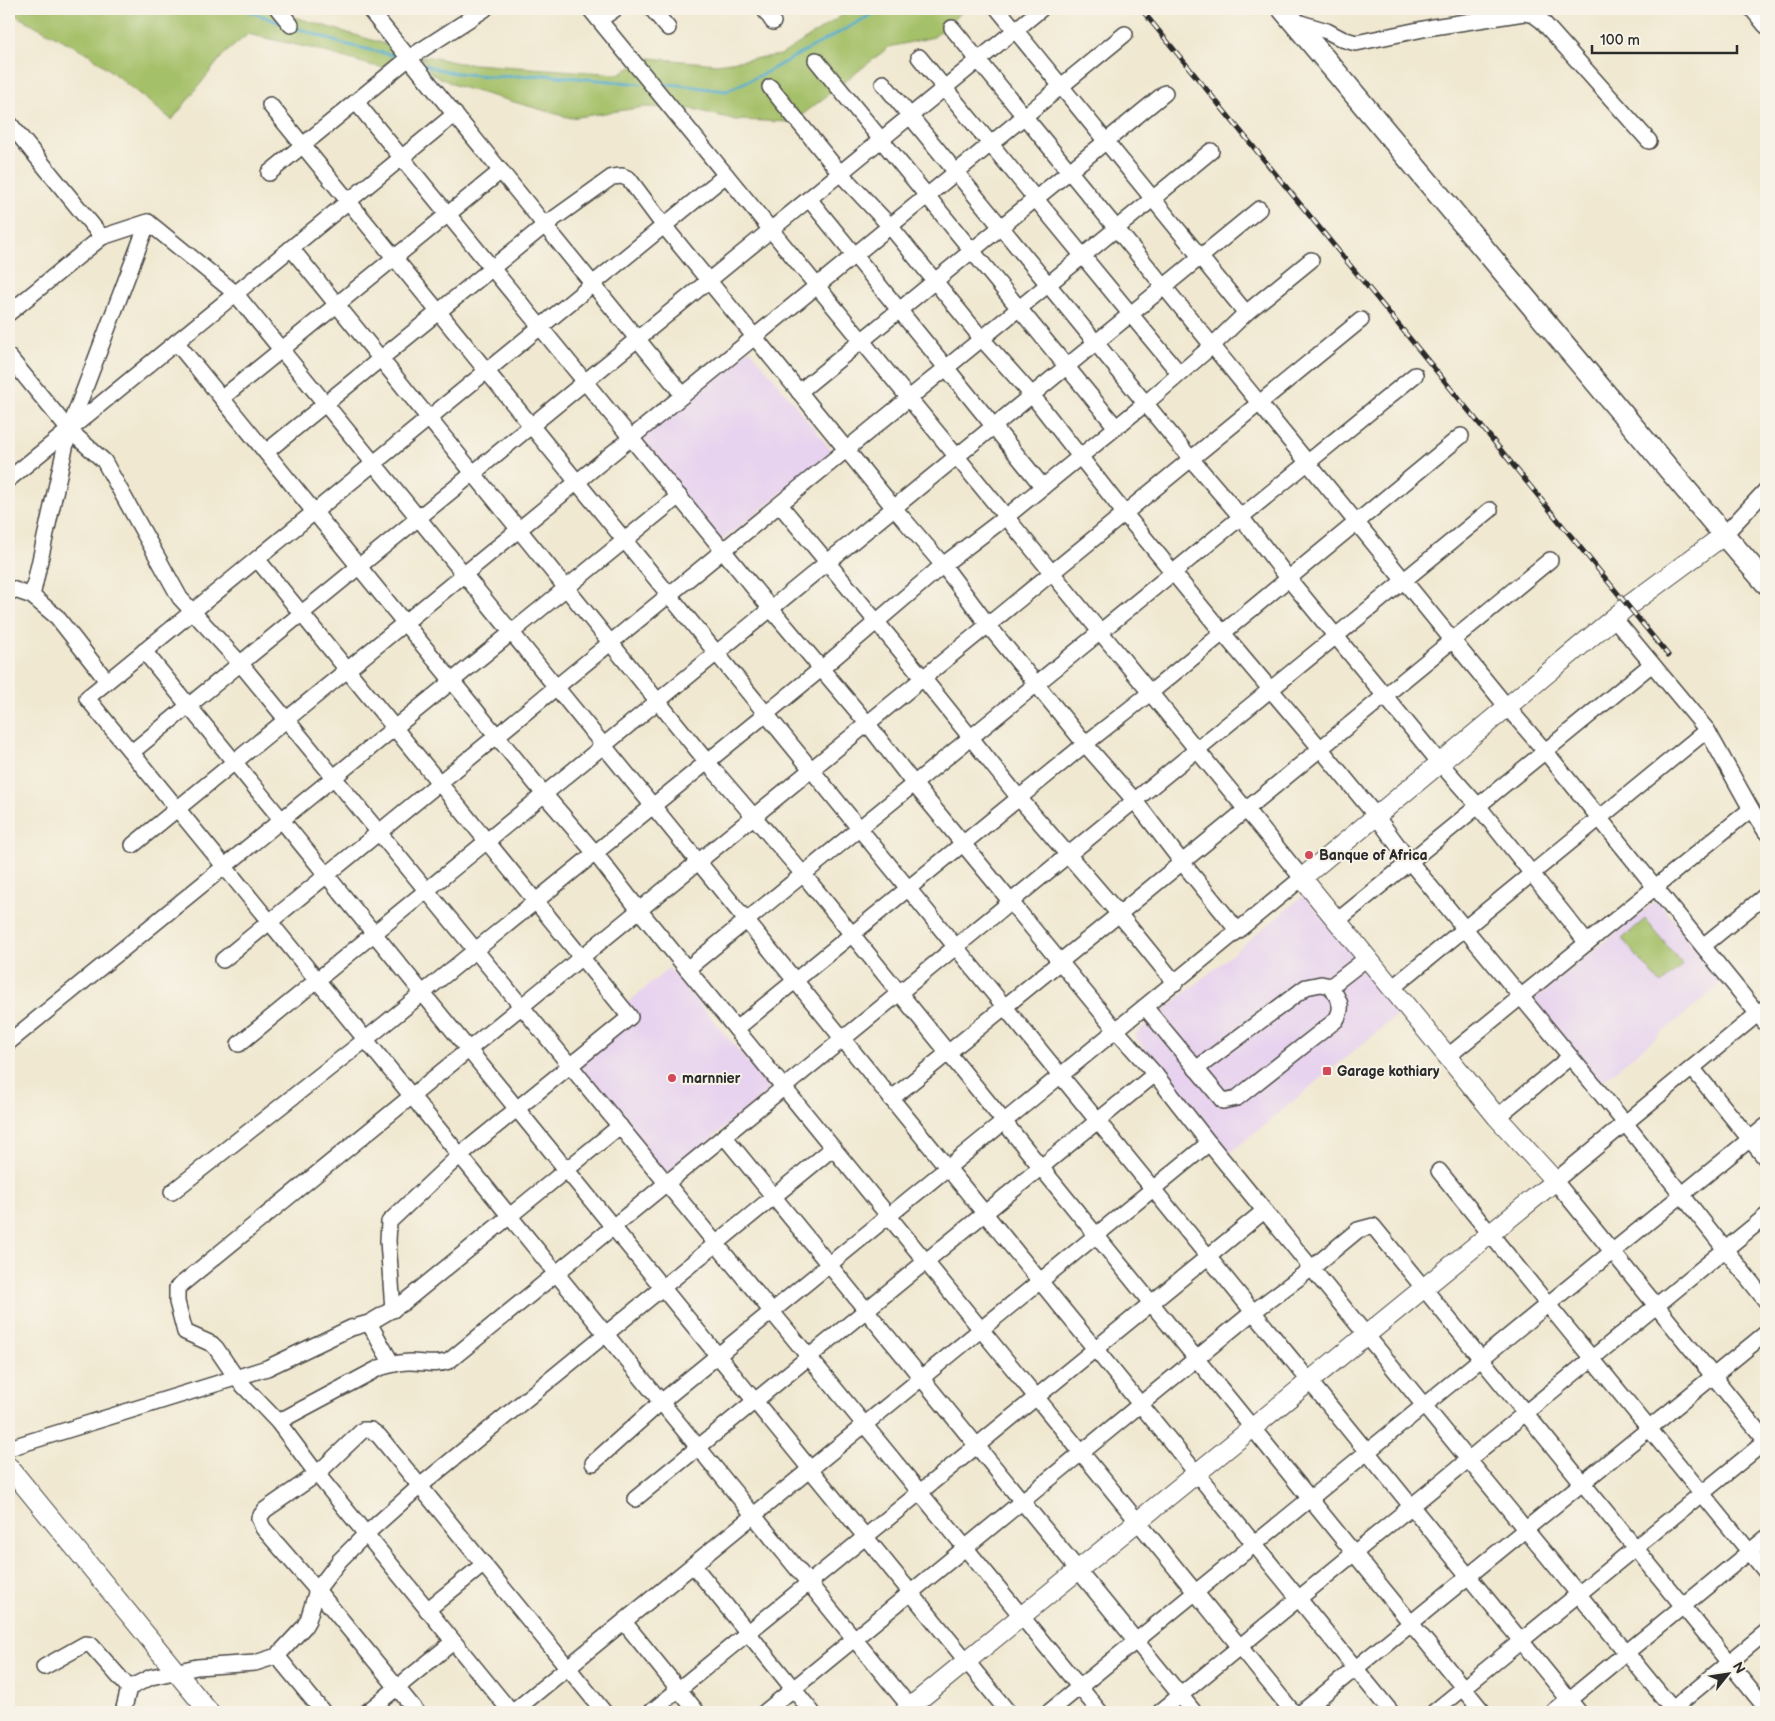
<svg xmlns="http://www.w3.org/2000/svg" width="1775" height="1721" font-family="'Balsamiq Sans',sans-serif">
<style>
.built{fill:#e7d2ef}
.green{fill:#a4c067;stroke:#687649}
.lines{fill:none;stroke-linecap:round;stroke-linejoin:round}
.stream{stroke:#49a9c8;stroke-width:3}
.minor-casing{stroke:#494744;stroke-width:18}
.major-casing{stroke:#494744;stroke-width:21}
.highway-casing{stroke:#494744;stroke-width:24}
.minor{stroke:#fff;stroke-width:15}
.major{stroke:#fff;stroke-width:19}
.highway{stroke:#fff;stroke-width:21}
.rail-casing{stroke:#2b2b2b;stroke-width:5}
.rail{stroke:#f7f3e8;stroke-width:3;stroke-dasharray:9;stroke-linecap:butt}
.poi-dot{fill:#d1495b;stroke:#f7f3e8;stroke-width:2}
.labels{text-anchor:middle;dominant-baseline:central;stroke-width:4;stroke-linejoin:round;paint-order:stroke}
.poi-label{font-size:14px;font-weight:bold;fill:#2b2b2b;stroke:#f7f3e8;text-anchor:start}
</style>
<rect width="100%" height="100%" fill="#f7f3e8"/>
<filter id="ink" filterUnits="userSpaceOnUse"><feTurbulence type="fractalNoise" baseFrequency=".02" numOctaves="2"/><feDisplacementMap in="SourceGraphic" scale="10" xChannelSelector="R" yChannelSelector="G"/><feConvolveMatrix kernelMatrix="1 2 1 2 8 2 1 2 1" color-interpolation-filters="sRGB"/></filter>
<filter id="wash" filterUnits="userSpaceOnUse"><feTurbulence type="fractalNoise" baseFrequency=".0096" numOctaves="4" result="noise"/><feDisplacementMap in="SourceGraphic" scale="20" xChannelSelector="R" yChannelSelector="G"/><feGaussianBlur stdDeviation="1.12" result="paint"/><feColorMatrix in="noise" values="0 0 0 0 0 0 0 0 0 0 0 0 0 0 0 0 0 1.4 0 .05"/><feComposite in="paint" operator="in"/></filter>
<g filter="url(#wash)">
<rect width="100%" height="100%" fill="#f0e8d0"/>
<!-- built -->
<g class="built">
<path d="M 750,349 L 833,452 L 720,542 L 638,439 Z"/>
<path d="M 1304,895 L 1400,1013 L 1230,1153 L 1134,1035 Z"/>
<path d="M 1657,900 L 1724,982 L 1600,1083 L 1533,1000 Z"/>
<path d="M 669,968 L 771,1089 L 665,1177 L 574,1067 L 628,1022 L 619,1010 Z"/>
</g>
<!-- green -->
<g class="green">
<path d="M 9,9 L 267,9 L 392,46 L 404,53 L 386,68 L 370,65 L 315,49 L 248,34 L 223,55 L 172,120 L 89,54 L 9,12 Z"/>
<path d="M 852,9 L 965,9 L 934,37 L 889,47 L 793,122 L 736,120 L 693,109 L 644,107 L 571,118 L 457,86 L 432,74 L 421,55 L 459,63 L 618,74 L 650,58 L 716,64 L 781,55 Z"/>
<path d="M 1645,919 L 1683,965 L 1661,984 L 1622,939 Z"/>
</g>
<g class="lines">
<!-- stream -->
<g class="stream">
<path d="M 244,9 L 283,24"/>
<path d="M 294,27 L 340,43 L 401,57"/>
<path d="M 421,64 L 449,72 L 494,77 L 545,75 L 641,84"/>
<path d="M 662,84 L 679,85 L 726,91 L 763,74 L 882,9"/>
</g>
</g>
</g>
<g filter="url(#ink)">
<g class="lines">
<defs>
<g id="minor">
<path d="M 278,9 L 291,25"/>
<path d="M 369,9 L 683,395"/>
<path d="M 590,9 L 1302,878 L 661,1402 L 593,1463"/>
<path d="M 652,9 L 668,28"/>
<path d="M 764,9 L 773,22"/>
<path d="M 998,9 L 1246,313"/>
<path d="M 1752,9 L 1766,26"/>
<path d="M 599,20 L 615,9"/>
<path d="M 1294,21 L 1327,31 L 1342,39 L 1356,43 L 1433,27 L 1524,13 L 1534,15 L 1542,21 L 1649,141"/>
<path d="M 952,28 C 1138,254 1322,480 1507,707 L 1545,751 L 1766,1024"/>
<path d="M 919,57 L 1179,373"/>
<path d="M 816,60 L 1116,427"/>
<path d="M 883,83 L 1191,459 L 1241,517 L 1288,578 L 1440,763 L 1479,807 L 1587,943"/>
<path d="M 770,87 L 840,173 L 890,226 L 982,339 L 1032,395 L 1125,514 L 1222,632 L 1320,748 L 1376,816 L 1410,862 L 1625,1123 L 1766,1301"/>
<path d="M 356,102 L 771,609 L 867,723 L 914,784 L 1116,1030 L 1155,1074 L 1209,1143 L 1675,1712"/>
<path d="M 270,105 L 1579,1712"/>
<path d="M 9,125 L 10,124 L 102,237"/>
<path d="M 269,173 L 409,58 L 485,9"/>
<path d="M 726,175 L 87,698 L 914,1712"/>
<path d="M 809,199 L 1043,487"/>
<path d="M 291,248 L 707,762 L 803,874 L 1483,1712"/>
<path d="M 9,313 L 102,237 L 148,222 L 235,293 L 1391,1712"/>
<path d="M 176,342 L 544,794 L 595,853 L 639,910 L 1293,1712"/>
<path d="M 9,357 L 69,430 L 104,461 L 180,598 L 240,663 L 1100,1712"/>
<path d="M 799,392 L 1165,93"/>
<path d="M 222,398 L 501,171"/>
<path d="M 266,452 L 545,225 L 612,177 L 622,176 L 629,179 L 664,226 L 894,508 L 943,565 L 988,625 L 1085,744 L 1135,801 L 1181,861 L 1238,931"/>
<path d="M 9,479 L 455,114"/>
<path d="M 780,505 L 923,678 L 1019,798 L 1119,914 L 1175,983"/>
<path d="M 1724,535 L 1766,490"/>
<path d="M 257,559 L 630,1017 L 460,1155 L 389,1222 L 388,1241 L 393,1310"/>
<path d="M 9,588 L 32,596 L 57,617 L 107,681"/>
<path d="M 32,596 L 69,430 L 148,222"/>
<path d="M 1614,618 L 1707,730 L 1751,809 L 1766,832"/>
<path d="M 144,651 L 1008,1712"/>
<path d="M 132,752 L 1041,9"/>
<path d="M 133,845 L 1125,34"/>
<path d="M 1337,921 L 1652,664"/>
<path d="M 1703,946 L 1766,895"/>
<path d="M 223,960 L 1211,151"/>
<path d="M 687,969 L 1415,375"/>
<path d="M 1392,988 L 1707,730"/>
<path d="M 1145,1007 L 1223,1101 L 1237,1098 L 1336,1020 C 1345,1005 1338,1000 1331,986"/>
<path d="M 736,1029 L 1085,744 L 1150,693 L 1461,436"/>
<path d="M 9,1042 L 679,496"/>
<path d="M 239,1044 L 1259,209"/>
<path d="M 1447,1057 L 1751,809"/>
<path d="M 1692,1068 L 1766,1159"/>
<path d="M 1196,1069 L 1306,987 L 1321,984 L 1331,986 L 1367,958"/>
<path d="M 891,1099 L 1119,914 L 1550,560"/>
<path d="M 1497,1117 L 1570,1057"/>
<path d="M 724,1136 L 1194,1712"/>
<path d="M 1439,1171 L 1766,1572"/>
<path d="M 172,1192 L 365,1040 L 707,762 L 821,669 L 943,565 L 1006,517 L 1146,403 L 1213,345 L 1246,313 L 1311,260"/>
<path d="M 369,1323 L 392,1364"/>
<path d="M 278,1422 L 379,1368 C 389,1365 399,1362 410,1362 C 423,1362 436,1366 449,1361 L 1490,510"/>
<path d="M 9,1448 L 267,1368 L 351,1328 L 369,1323 L 403,1303 L 620,1126"/>
<path d="M 635,1499 L 1155,1074"/>
<path d="M 693,1565 L 812,1712"/>
<path d="M 427,1610 L 484,1564"/>
<path d="M 624,1622 L 697,1712"/>
<path d="M 277,1656 L 323,1712"/>
<path d="M 44,1667 L 85,1644 L 91,1645 L 129,1688"/>
<path d="M 123,1712 L 129,1688 L 151,1677 L 197,1667 L 255,1663 L 277,1656 L 304,1627 L 308,1620 L 317,1590 L 340,1560 L 366,1534 L 420,1486 L 833,1148"/>
<path d="M 367,1712 L 453,1642"/>
<path d="M 417,1712 L 317,1590 L 263,1528 L 259,1518 L 265,1510 L 317,1474 L 363,1430 L 371,1430 L 379,1436 L 604,1712"/>
<path d="M 511,1712 L 317,1474 L 278,1422 L 237,1379 L 216,1348 L 212,1344 L 185,1332 L 177,1302 L 177,1288 L 1361,320"/>
<path d="M 513,1712 L 1209,1143"/>
<path d="M 651,1712 L 1264,1211"/>
<path d="M 765,1712 L 1253,1312 L 1312,1268 L 1358,1230 L 1373,1226 L 1766,1708"/>
<path d="M 1049,1712 L 1766,1126"/>
<path d="M 1160,1712 L 1766,1216"/>
<path d="M 1302,1712 L 1766,1333"/>
<path d="M 1434,1712 L 1766,1441 L 1555,1181 L 1766,1007"/>
<path d="M 1554,1712 L 1766,1538"/>
<path d="M 1669,1712 L 1766,1632"/>
</g>
<g id="major">
<path d="M 9,1467 L 209,1712"/>
<path d="M 904,1712 L 1555,1181 L 1497,1117 L 1302,878 L 1628,606 L 1724,535"/>
</g>
<path id="highway" d="M 1283,9 L 1724,535 L 1766,583"/>
</defs>
<!-- minor casing -->
<use href="#minor" class="minor-casing"/>
<!-- major casing -->
<use href="#major" class="major-casing"/>
<!-- highway casing -->
<use href="#highway" class="highway-casing"/>
<!-- minor -->
<use href="#minor" class="minor"/>
<!-- major -->
<use href="#major" class="major"/>
<!-- highway -->
<use href="#highway" class="highway"/>
<defs>
<path id="rail" d="M 1141,9 L 1668,655"/>
</defs>
<!-- rail casing -->
<use href="#rail" class="rail-casing"/>
<!-- rail -->
<use href="#rail" class="rail"/>
</g>
</g>
<!-- markers -->
<g class="poi-dot">
<circle cx="1309" cy="855" r="5"/>
<rect x="1322" y="1066" width="10" height="10" rx="2.5"/>
<circle cx="672" cy="1078" r="5"/>
</g>
<g class="labels">
<!-- poi labels -->
<g class="poi-label">
<text x="1319" y="855">Banque of Africa</text>
<text x="1337" y="1071">Garage kothiary</text>
<text x="682" y="1078">marnnier</text>
</g>
</g>
<!-- margin -->
<rect width="1775" height="1721" fill="none" stroke="#f7f3e8" stroke-width="30"/>
<!-- north arrow -->
<g transform="translate(1728 1674) rotate(60)" stroke="#f7f3e8" stroke-width="4" paint-order="stroke">
<path d="M0-4L9 19L0 12L-9 19Z" fill="#2b2b2b"/>
<text y="-8" font-size="14" font-weight="bold" text-anchor="middle" fill="#2b2b2b">N</text>
</g>
<!-- scale -->
<path d="M1592 45v8h145v-8" fill="none" stroke="#2b2b2b" stroke-width="2.5"/>
<text x="1600" y="45" font-size="15" fill="#2b2b2b" stroke="#f7f3e8" stroke-width="4" paint-order="stroke">100 m</text>
</svg>
